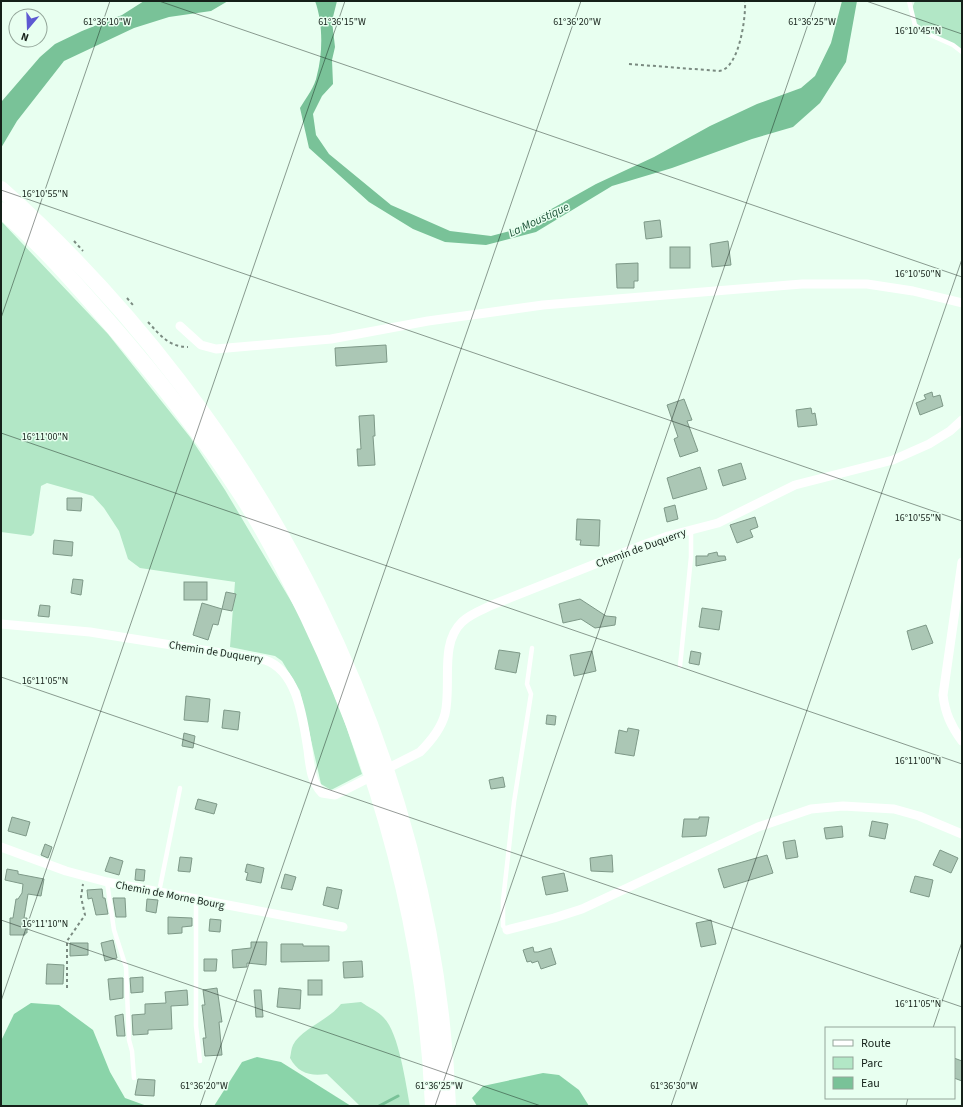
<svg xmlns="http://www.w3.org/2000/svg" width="963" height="1107" font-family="'Source Sans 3',sans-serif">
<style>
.green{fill:#b2e7c6}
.forest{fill:#8ad4a9}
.water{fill:#79c298}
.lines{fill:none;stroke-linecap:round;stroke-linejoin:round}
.stream{stroke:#79c298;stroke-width:3}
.building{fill:#abc7b5;stroke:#7e9988}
.path{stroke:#7a8a80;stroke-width:2;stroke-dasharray:3 3;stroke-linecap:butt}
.lane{stroke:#fff;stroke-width:4.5}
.street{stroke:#fff;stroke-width:9}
.highway{stroke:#fff;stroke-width:16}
.ticks{fill:none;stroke:#152019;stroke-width:1;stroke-opacity:0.45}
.labels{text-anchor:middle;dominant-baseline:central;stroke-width:3;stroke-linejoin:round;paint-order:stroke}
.street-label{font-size:11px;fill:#152019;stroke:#e8fff0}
.water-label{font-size:12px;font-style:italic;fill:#1c5337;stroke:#e8fff0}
.ticks-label{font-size:10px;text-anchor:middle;fill:#152019;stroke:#e8fff0;stroke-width:3;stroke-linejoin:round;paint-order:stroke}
</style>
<rect width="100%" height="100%" fill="#e8fff0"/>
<!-- green -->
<g class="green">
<path d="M 915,1 L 962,1 L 962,52 L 915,25 L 911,11 Z"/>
<path d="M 1,221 L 108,334 L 190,437 L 225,490 L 307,628 L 342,714 L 362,774 L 331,790 L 321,784 L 300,691 L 282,661 L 275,656 L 230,647 L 235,582 L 140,568 L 128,559 L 119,531 L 104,508 L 93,496 L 47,483 L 41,486 L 34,533 L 31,536 L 1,532 Z"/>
<path d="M 361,1002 C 368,1007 378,1011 384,1018 C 399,1033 406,1085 410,1106 L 360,1106 L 327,1074 C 310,1076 299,1074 290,1058 C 291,1054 291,1049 293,1045 C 301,1029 329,1020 341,1004 Z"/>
</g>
<!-- forest -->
<g class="forest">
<path d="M 31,1003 L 59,1005 L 93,1030 L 110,1072 L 125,1098 L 147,1106 L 1,1106 L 1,1041 L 14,1014 Z"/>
<path d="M 257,1057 L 281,1062 L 351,1106 L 214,1106 L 242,1062 Z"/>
<path d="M 543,1073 L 559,1075 L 579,1090 L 589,1106 L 477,1106 L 472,1098 L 483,1086 Z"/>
</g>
<!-- water -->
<g class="water">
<path d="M 144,1 L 228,1 L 211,11 L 169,17 L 134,28 L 64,61 L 17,121 L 1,148 L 2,101 L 40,57 L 55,44 L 82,31 L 122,15 Z"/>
<path d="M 315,1 L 337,1 L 332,21 L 335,47 L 332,60 L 333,84 L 322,96 L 313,114 L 316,135 L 329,154 L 391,205 L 450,231 L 491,236 L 514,230 L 596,184 L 654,157 L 710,126 L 757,104 L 801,88 L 815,76 L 831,43 L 842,1 L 857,1 L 846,62 L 820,103 L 793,127 L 752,139 L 672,168 L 612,186 L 536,232 L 486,245 L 445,242 L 413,229 L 369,202 L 309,148 L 300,108 C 306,98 315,87 317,75 C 323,53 323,22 315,1 Z"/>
</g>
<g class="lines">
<!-- stream -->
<path class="stream" d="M 379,1106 L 398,1096"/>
</g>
<!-- building -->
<g class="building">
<path d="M 660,220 L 662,237 L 646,239 L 644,222 Z"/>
<path d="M 728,241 L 731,265 L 712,267 L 710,244 Z"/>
<rect x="670" y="247" width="20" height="21"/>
<path d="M 638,263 L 638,281 L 634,281 L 634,288 L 617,288 L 616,264 Z"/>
<path d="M 386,345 L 387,362 L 336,366 L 335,348 Z"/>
<path d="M 932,392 L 933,397 L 940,395 L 943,406 L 920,415 L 916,403 L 926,399 L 924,395 Z"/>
<path d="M 684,399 L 692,420 L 687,421 L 698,451 L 680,457 L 674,439 L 678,437 L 667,405 Z"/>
<path d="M 811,408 L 812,414 L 815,413 L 817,425 L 798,427 L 796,410 Z"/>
<path d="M 374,415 L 375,436 L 373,436 L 375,465 L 358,466 L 357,449 L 361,449 L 359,416 Z"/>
<path d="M 741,463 L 746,479 L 723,486 L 718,470 Z"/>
<path d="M 700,467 L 707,489 L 673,499 L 667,478 Z"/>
<path d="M 67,498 L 82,498 L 81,511 L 67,510 Z"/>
<path d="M 675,505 L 678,519 L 667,522 L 664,508 Z"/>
<path d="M 755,517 L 758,527 L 750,530 L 753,537 L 737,543 L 730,525 Z"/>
<path d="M 577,519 L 600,520 L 599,546 L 580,545 L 581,540 L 576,540 Z"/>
<path d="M 54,540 L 73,542 L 72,556 L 53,554 Z"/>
<path d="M 717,552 L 718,556 L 725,556 L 726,560 L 696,566 L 696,556 L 708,556 L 708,554 Z"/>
<path d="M 73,579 L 83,580 L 81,595 L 71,593 Z"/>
<rect x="184" y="582" width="23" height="18"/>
<path d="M 226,592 L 236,594 L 232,611 L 222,609 Z"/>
<path d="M 580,599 L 606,616 L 616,617 L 615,625 L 595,628 L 581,619 L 563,623 L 559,604 Z"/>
<path d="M 202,603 L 222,609 L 218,625 L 213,624 L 208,640 L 193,635 Z"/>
<path d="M 40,605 L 50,606 L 49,617 L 38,616 Z"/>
<path d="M 702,608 L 722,611 L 719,630 L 699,627 Z"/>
<path d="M 926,625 L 933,643 L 912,650 L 907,631 Z"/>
<path d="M 499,650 L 520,653 L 516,673 L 495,669 Z"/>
<path d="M 592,651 L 596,671 L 574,676 L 570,655 Z"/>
<path d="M 691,651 L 701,653 L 699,665 L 689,663 Z"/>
<path d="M 186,696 L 210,699 L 208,722 L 184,720 Z"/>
<path d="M 224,710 L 240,712 L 238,730 L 222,728 Z"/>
<path d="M 547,715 L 556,716 L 555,725 L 546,724 Z"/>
<path d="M 628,728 L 639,730 L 634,756 L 615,753 L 619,730 L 627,732 Z"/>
<path d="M 184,733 L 195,736 L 193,748 L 182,746 Z"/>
<path d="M 503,777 L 505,787 L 491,789 L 489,780 Z"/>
<path d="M 198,799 L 217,804 L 214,814 L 195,809 Z"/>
<path d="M 12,817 L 30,822 L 26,836 L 8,831 Z"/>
<path d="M 699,817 L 709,817 L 706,836 L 682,837 L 684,819 L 699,819 Z"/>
<path d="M 872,821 L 888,824 L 885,839 L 869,836 Z"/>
<path d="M 842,826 L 843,837 L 826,839 L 824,828 Z"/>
<path d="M 795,840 L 798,857 L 786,859 L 783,842 Z"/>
<path d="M 45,844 L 52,847 L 48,858 L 41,855 Z"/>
<path d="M 940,850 L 958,858 L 951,873 L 933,865 Z"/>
<path d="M 612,855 L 613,872 L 591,871 L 590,858 Z"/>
<path d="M 767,855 L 773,873 L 724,888 L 718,869 Z"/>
<path d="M 110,857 L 123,861 L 119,875 L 105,871 Z"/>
<path d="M 180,857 L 192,858 L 190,872 L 178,871 Z"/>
<path d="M 247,864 L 264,868 L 261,883 L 246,880 L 248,873 L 245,872 Z"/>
<path d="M 7,869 L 18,871 L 18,874 L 44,879 L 41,896 L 28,894 L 24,918 L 27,918 L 27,933 L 25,933 L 25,935 L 10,935 L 10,918 L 13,918 L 16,899 L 18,899 L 22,893 L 23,884 L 5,880 Z"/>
<path d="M 136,869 L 145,870 L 144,881 L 135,880 Z"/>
<path d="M 564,873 L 568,891 L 546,895 L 542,877 Z"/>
<path d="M 285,874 L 296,877 L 292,890 L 281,888 Z"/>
<path d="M 915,876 L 933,880 L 929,897 L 910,892 Z"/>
<path d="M 327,887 L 342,890 L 338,909 L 323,905 Z"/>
<path d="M 102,889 L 103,898 L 105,898 L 108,914 L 96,915 L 92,898 L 88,899 L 87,890 Z"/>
<path d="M 113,898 L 125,898 L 126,917 L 116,917 Z"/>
<path d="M 147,899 L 158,900 L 156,913 L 146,911 Z"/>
<path d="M 168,917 L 192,918 L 192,926 L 182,927 L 182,933 L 168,934 Z"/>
<path d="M 210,919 L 221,920 L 220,932 L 209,931 Z"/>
<path d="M 711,920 L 716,944 L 701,947 L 696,923 Z"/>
<path d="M 113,940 L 117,958 L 105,961 L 101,943 Z"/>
<path d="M 251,942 L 267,942 L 266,965 L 247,963 L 247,967 L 233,968 L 232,950 L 251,948 Z"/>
<path d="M 70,943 L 88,943 L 88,955 L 70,956 Z"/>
<path d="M 281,944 L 303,944 L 303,946 L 329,946 L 329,961 L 281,962 Z"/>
<path d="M 533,947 L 534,952 L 538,952 L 551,948 L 556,964 L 541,969 L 538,961 L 532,963 L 531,961 L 527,962 L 523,950 Z"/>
<path d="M 204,959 L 217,959 L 216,971 L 204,971 Z"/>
<path d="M 362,961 L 363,977 L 344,978 L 343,962 Z"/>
<path d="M 47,964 L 64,965 L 63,984 L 46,984 Z"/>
<path d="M 143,977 L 143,992 L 131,993 L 130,978 Z"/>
<path d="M 120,978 L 123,978 L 123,998 L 110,1000 L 108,979 Z"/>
<rect x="308" y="980" width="14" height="15"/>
<path d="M 217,988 L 222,1022 L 219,1022 L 222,1055 L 205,1056 L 203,1038 L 206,1038 L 202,1005 L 205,1005 L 203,990 Z"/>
<path d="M 279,988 L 301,990 L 300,1009 L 277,1007 Z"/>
<path d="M 187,990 L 188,1005 L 171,1006 L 172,1029 L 148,1030 L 148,1034 L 133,1035 L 132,1015 L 145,1014 L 145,1004 L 166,1003 L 165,992 Z"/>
<path d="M 254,990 L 261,990 L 263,1017 L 256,1017 Z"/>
<path d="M 123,1014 L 125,1036 L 117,1036 L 115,1016 Z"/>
<path d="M 954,1058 L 962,1061 L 962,1081 L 954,1078 Z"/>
<path d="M 138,1079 L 155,1080 L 154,1096 L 135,1095 Z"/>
</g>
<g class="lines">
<!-- path -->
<g class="path">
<path d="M 629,64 L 719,71 C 739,69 746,18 745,1"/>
<path d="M 74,241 L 83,251"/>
<path d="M 127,298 L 133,305"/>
<path d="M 148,322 C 160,335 169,347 188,347"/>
<path d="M 67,988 L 67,941 L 85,915 L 81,897 L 83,884"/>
</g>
<!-- lane -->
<g class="lane">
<path d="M 909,1 L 915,25 L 926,33 L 953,45 L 962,52"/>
<path d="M 680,666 L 691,557 L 691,530"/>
<path d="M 107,882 L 114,930 L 126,967 L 129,1040 L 132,1051 L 134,1078"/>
<path d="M 159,892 L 180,788"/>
<path d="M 196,899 L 196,1026 L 200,1061"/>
<path d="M 507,930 L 503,926 L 503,901 L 514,802 L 531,694 L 527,684 L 532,648"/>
</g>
<!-- street -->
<g class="street">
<path d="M 180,326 L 201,345 L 216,349 L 331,339 L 428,321 L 543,305 L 802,284 L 867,284 L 913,291 L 962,303"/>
<path d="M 962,562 L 943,695 C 945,713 951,726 962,741"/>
<path d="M 1,624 L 90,632 L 265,660 C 298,671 303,720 308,750 C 310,766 311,782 322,793 L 335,795 L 420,752 C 431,741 441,729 445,714 C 452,685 439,644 462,622 C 470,614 482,610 492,605 L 643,545 L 668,536 L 718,523 L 795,485 L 893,460 L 929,444 L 950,431 L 962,420"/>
<path d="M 1,847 L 66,871 L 107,882 L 343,927"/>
<path d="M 507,930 L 554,918 L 582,909 L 758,827 L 811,809 L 843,806 L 894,809 L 919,816 L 962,834"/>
</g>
<!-- highway -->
<g class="highway">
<path d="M 1,189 C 261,421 435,755 448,1106"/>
<path d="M 1,210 C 40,243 74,282 108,321 C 156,376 202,434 242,496 C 267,534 288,576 308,617 C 381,770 426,936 433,1106"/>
</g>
</g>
<!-- ticks -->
<path class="ticks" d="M 159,1 L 962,277M 866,1 L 962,34M 1,190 L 962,521M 1,318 L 110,1M 1,433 L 962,764M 1,677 L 962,1007M 1,920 L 541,1106M 1,1001 L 345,1M 933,1028 L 962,942M 200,1106 L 581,1M 435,1106 L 816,1M 671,1106 L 962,259M 906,1106 L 908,1098"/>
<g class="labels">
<!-- street labels -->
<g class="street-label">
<text transform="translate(641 548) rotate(-20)">Chemin de Duquerry</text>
<text transform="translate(216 652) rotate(9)">Chemin de Duquerry</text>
<text transform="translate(170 895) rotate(11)">Chemin de Morne Bourg</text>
</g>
<!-- water labels -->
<g class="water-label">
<text transform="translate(539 220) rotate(-25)">La Moustique</text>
</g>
</g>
<g class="ticks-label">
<text x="577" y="25">61°36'20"W</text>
<text x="812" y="25">61°36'25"W</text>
<text x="107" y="25">61°36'10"W</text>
<text x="342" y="25">61°36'15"W</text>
<text x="918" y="34">16°10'45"N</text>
<text x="45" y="197">16°10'55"N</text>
<text x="918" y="277">16°10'50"N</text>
<text x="45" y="440">16°11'00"N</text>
<text x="918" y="521">16°10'55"N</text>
<text x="45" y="684">16°11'05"N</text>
<text x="918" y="764">16°11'00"N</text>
<text x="45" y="927">16°11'10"N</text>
<text x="918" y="1007">16°11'05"N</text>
<text x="204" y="1089">61°36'20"W</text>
<text x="439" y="1089">61°36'25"W</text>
<text x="674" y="1089">61°36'30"W</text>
</g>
<!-- border -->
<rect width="963" height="1107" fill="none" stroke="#152019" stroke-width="4"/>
<!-- legend -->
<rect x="825" y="1027" width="130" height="72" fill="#e8fff0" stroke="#94a69a"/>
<rect x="833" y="1040" width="20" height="6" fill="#ffffff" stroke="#94a69a"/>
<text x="861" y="1047" font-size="12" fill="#152019">Route</text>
<rect x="833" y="1057" width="20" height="12" fill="#b2e7c6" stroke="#94a69a"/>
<text x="861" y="1067" font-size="12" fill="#152019">Parc</text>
<rect x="833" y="1077" width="20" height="12" fill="#79c298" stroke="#94a69a"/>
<text x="861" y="1087" font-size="12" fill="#152019">Eau</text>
<!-- north arrow -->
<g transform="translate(28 28) rotate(199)"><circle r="19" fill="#e8fff0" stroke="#94a69a"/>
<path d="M0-3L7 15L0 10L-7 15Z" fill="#5d59d2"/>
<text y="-6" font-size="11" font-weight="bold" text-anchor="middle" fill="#152019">N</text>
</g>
</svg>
